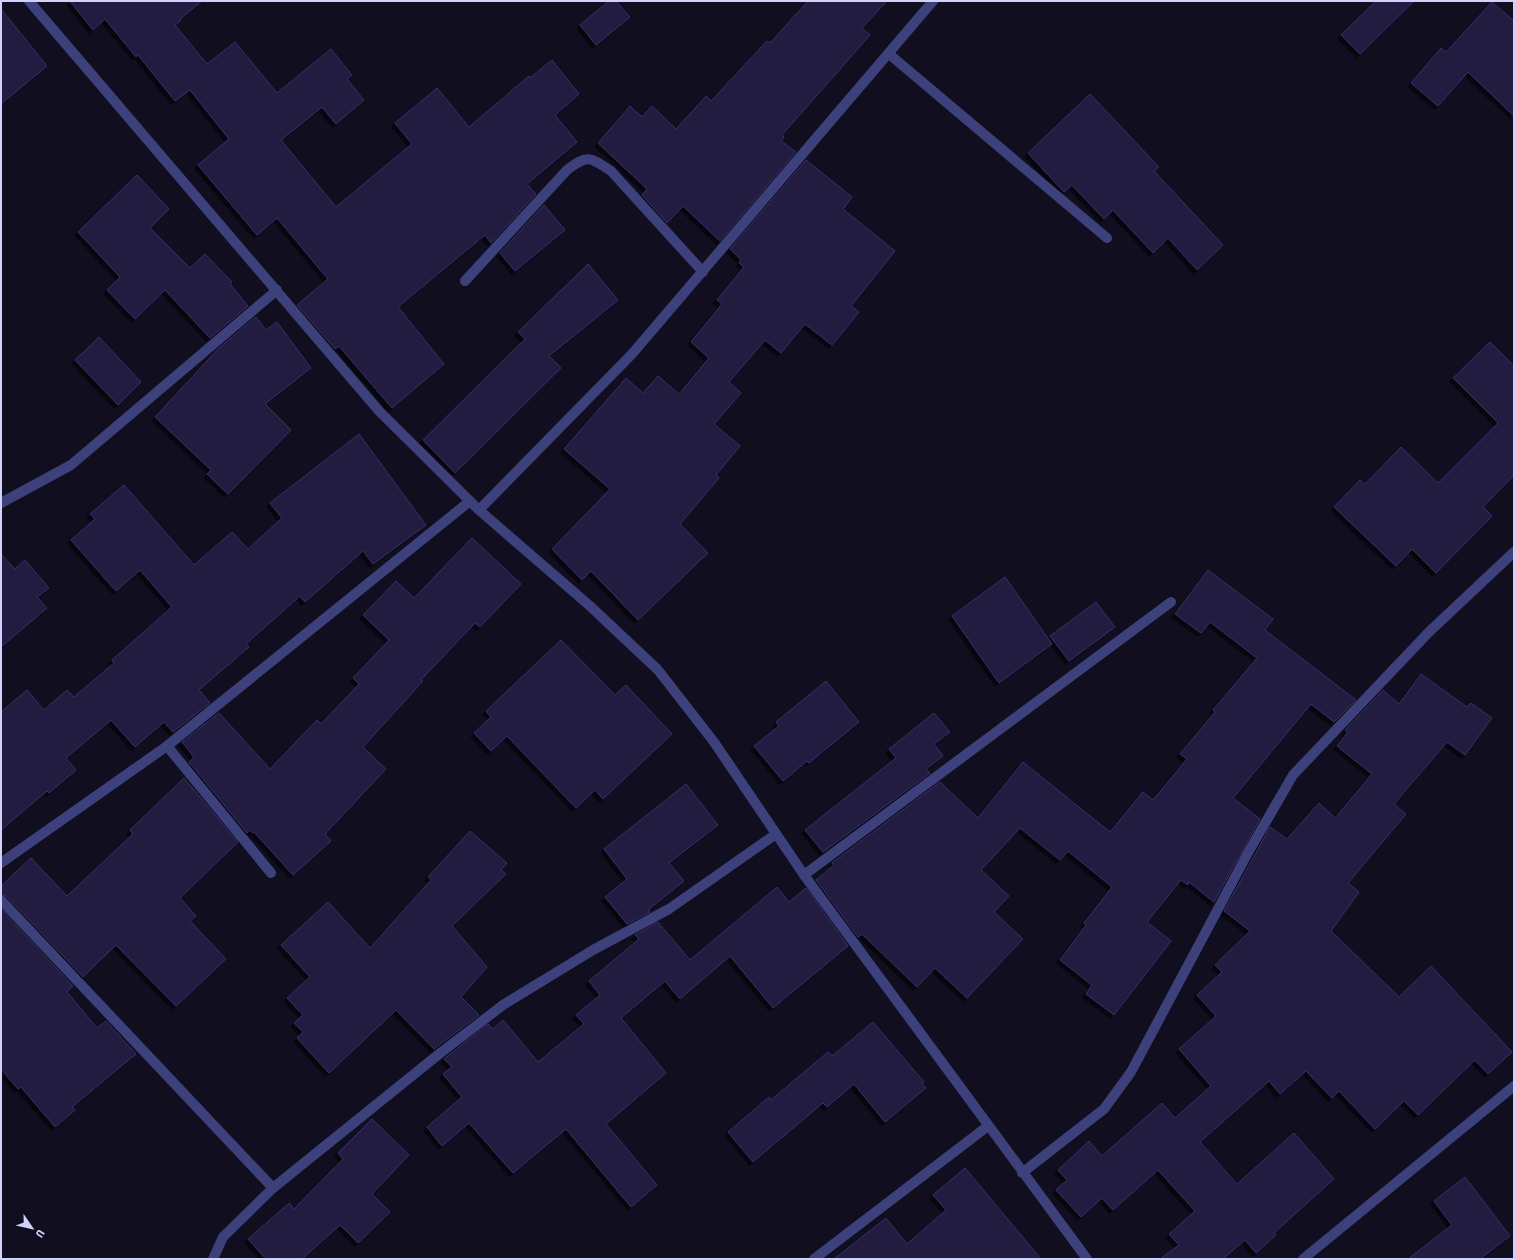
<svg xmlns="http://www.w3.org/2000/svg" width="1515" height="1260" font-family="'Asap Condensed',sans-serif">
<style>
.building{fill:#201c3f;stroke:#363069;filter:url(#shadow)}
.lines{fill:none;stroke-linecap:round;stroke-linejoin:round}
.minor{stroke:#3d417b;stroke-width:10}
</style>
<defs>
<filter id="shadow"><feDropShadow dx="-3.5" dy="3.5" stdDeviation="0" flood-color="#0009"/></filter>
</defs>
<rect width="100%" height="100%" fill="#100e1f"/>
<!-- building -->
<g class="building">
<path d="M 70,1 L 202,1 L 180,19 L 181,20 L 175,25 L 207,64 L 235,42 L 277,93 L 331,49 L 352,75 L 347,79 L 364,100 L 336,124 L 322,107 L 281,140 L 336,207 L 412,144 L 395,123 L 437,88 L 469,127 L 529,76 L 530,78 L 552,60 L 579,94 L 555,115 L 577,142 L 527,184 L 536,194 L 491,243 L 485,235 L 398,307 L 444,364 L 392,408 L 339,346 L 335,349 L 297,305 L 328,279 L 277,218 L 257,235 L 198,165 L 229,139 L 190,90 L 175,101 L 138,55 L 136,57 L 105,19 L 93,30 Z"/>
<path d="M 609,1 L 616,1 L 630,17 L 596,45 L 580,25 Z"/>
<path d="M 808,1 L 887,1 L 862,28 L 870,35 L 782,135 L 784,137 L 781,141 L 796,152 L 720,241 L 683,206 L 667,223 L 642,195 L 647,189 L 598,143 L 630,106 L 642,117 L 652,106 L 676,129 L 706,96 L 711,101 L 767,41 L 770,43 Z"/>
<path d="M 1376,1 L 1414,1 L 1360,54 L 1341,35 Z"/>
<path d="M 1492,2 L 1514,21 L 1514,116 L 1468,72 L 1438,106 L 1411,83 L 1441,48 L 1446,52 Z"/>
<path d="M 1,9 L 47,66 L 1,104 Z"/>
<path d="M 1090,94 L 1159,167 L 1154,171 L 1223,245 L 1197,270 L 1168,238 L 1153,253 L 1113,210 L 1104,219 L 1072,185 L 1064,192 L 1028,153 Z"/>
<path d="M 806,160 L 852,197 L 843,209 L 895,251 L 851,306 L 859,312 L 832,345 L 805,324 L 781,353 L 765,340 L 729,382 L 741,393 L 714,424 L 740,446 L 716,475 L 719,478 L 680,524 L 708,553 L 638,620 L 591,571 L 582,580 L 552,549 L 610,489 L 564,449 L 626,378 L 643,393 L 658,376 L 679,394 L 709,358 L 691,342 L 722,304 L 717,300 L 744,267 L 739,263 L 741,260 L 730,249 Z"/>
<path d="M 137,175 L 169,209 L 150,228 L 190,268 L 205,254 L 232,282 L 230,284 L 248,306 L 210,338 L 165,290 L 135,319 L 107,290 L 120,277 L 78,232 Z"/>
<path d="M 544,205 L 565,230 L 515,271 L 500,253 Z"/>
<path d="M 588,264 L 618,300 L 549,356 L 561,368 L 455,473 L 423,440 L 525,339 L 518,332 Z"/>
<path d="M 256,317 L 266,330 L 277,322 L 311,368 L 265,404 L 291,430 L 228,494 L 207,474 L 211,470 L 155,417 L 219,348 Z"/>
<path d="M 99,337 L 141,382 L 118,405 L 75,360 Z"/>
<path d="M 1490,342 L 1514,366 L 1514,475 L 1483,507 L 1492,516 L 1436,573 L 1412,549 L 1396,566 L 1334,507 L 1360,480 L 1365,484 L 1401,447 L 1438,483 L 1498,423 L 1453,378 Z"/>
<path d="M 359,434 L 426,525 L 373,564 L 363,551 L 305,602 L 300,596 L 246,644 L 249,647 L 199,690 L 210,703 L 173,732 L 164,722 L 135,747 L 111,720 L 66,758 L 76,770 L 49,793 L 47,791 L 1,830 L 1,712 L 27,690 L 44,710 L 67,690 L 74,697 L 114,663 L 112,660 L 172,607 L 140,570 L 116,591 L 71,540 L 95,519 L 90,514 L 124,485 L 194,565 L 232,532 L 248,549 L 282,518 L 270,503 Z"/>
<path d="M 472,538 L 521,584 L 480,627 L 475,623 L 421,680 L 423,681 L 363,747 L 386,769 L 325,834 L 331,841 L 293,875 L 254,832 L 253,833 L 250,830 L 247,833 L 189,762 L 194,757 L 182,742 L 219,713 L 270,769 L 317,720 L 321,724 L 359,684 L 353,678 L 389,640 L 363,615 L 396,581 L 414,598 Z"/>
<path d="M 1,554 L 15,569 L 25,560 L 49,588 L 37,597 L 47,608 L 1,647 Z"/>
<path d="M 1208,570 L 1273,619 L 1265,630 L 1356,700 L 1334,722 L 1311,704 L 1233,798 L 1260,819 L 1214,902 L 1189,882 L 1188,885 L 1181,880 L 1147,922 L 1171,941 L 1114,1015 L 1086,994 L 1092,985 L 1060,960 L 1086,925 L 1084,923 L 1112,887 L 1068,851 L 1060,860 L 1020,828 L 981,870 L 1009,896 L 994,912 L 1023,939 L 967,998 L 935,968 L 917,987 L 862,934 L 858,937 L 816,880 L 834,865 L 832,863 L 940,782 L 978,818 L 1023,762 L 1110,832 L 1143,792 L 1153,800 L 1187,759 L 1180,754 L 1215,712 L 1213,710 L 1257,658 L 1210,622 L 1201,633 L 1175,614 Z"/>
<path d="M 1005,577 L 1052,644 L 999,683 L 952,616 Z"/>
<path d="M 1096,602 L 1115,627 L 1069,661 L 1050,636 Z"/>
<path d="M 561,640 L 615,695 L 626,685 L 672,734 L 603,799 L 595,790 L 576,808 L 507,736 L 491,751 L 474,733 L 491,717 L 486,711 Z"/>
<path d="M 1421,674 L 1467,707 L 1471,703 L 1492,718 L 1465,755 L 1447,742 L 1394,804 L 1406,814 L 1348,883 L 1359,892 L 1331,931 L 1399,997 L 1431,966 L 1512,1052 L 1488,1074 L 1475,1060 L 1418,1115 L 1404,1101 L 1375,1129 L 1339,1091 L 1332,1098 L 1306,1071 L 1280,1094 L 1269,1081 L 1200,1142 L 1237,1184 L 1294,1133 L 1334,1179 L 1274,1233 L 1276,1235 L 1256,1253 L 1245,1240 L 1223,1259 L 1160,1259 L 1179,1245 L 1169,1234 L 1195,1211 L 1158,1170 L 1113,1210 L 1102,1198 L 1081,1217 L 1056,1190 L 1067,1180 L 1058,1170 L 1089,1141 L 1102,1156 L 1162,1103 L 1175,1118 L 1211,1086 L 1179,1049 L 1216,1016 L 1197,995 L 1222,972 L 1215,965 L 1250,931 L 1224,911 L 1270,827 L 1287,839 L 1319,803 L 1335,818 L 1372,774 L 1337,746 L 1348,732 L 1345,730 L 1383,690 L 1399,704 Z"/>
<path d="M 826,681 L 859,722 L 809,763 L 807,761 L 783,781 L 754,746 L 779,726 L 776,722 Z"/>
<path d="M 934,713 L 950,732 L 934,744 L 943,756 L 926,769 L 930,773 L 823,852 L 805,830 L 896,758 L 889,749 Z"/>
<path d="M 184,778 L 238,842 L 180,898 L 196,916 L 190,921 L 226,959 L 176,1006 L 116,945 L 83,977 L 6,896 L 1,894 L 1,886 L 31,858 L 67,896 L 133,834 L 130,830 Z"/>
<path d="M 686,784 L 718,825 L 669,863 L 684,881 L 648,910 L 650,912 L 627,924 L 605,897 L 627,879 L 604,849 Z"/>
<path d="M 470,831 L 507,863 L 501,870 L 506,874 L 452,926 L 487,967 L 461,997 L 479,1015 L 434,1049 L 396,1010 L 329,1073 L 297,1038 L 303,1032 L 294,1023 L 303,1015 L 287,998 L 310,977 L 281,945 L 328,902 L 370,948 L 431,880 L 428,877 Z"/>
<path d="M 777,887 L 789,902 L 806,888 L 848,946 L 773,1008 L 730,956 L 680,999 L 665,981 L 621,1018 L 666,1073 L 606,1124 L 657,1185 L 631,1207 L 566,1129 L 513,1173 L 469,1123 L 442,1146 L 427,1127 L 462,1097 L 443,1074 L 452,1067 L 444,1059 L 488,1024 L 493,1029 L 503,1020 L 538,1062 L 584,1024 L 576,1015 L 600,995 L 589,981 L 639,939 L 635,935 L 658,922 L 690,960 Z"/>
<path d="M 1,909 L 73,986 L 67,992 L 97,1028 L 106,1021 L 136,1054 L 72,1107 L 75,1110 L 55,1127 L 21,1087 L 18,1089 L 1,1069 Z"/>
<path d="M 873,1022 L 924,1082 L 922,1084 L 926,1088 L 885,1122 L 854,1084 L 827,1107 L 823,1103 L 753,1162 L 728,1132 L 769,1097 L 771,1100 L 828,1052 L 832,1056 Z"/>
<path d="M 372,1119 L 409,1155 L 372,1194 L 390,1212 L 358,1243 L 340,1225 L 302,1259 L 266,1259 L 248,1239 L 289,1203 L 294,1209 L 343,1159 L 338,1153 Z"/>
<path d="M 965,1168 L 1041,1259 L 834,1259 L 886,1218 L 907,1244 L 946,1210 L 933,1195 Z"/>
<path d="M 1465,1177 L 1510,1236 L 1480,1259 L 1408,1259 L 1452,1225 L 1434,1201 Z"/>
</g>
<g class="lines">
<!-- minor -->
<g class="minor">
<path d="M 29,1 L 379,411 L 479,510 L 590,606 L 658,670 L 714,742 L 804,875 L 1087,1259"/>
<path d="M 889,54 L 1107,238"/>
<path d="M 465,281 L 567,170 C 588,154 590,157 611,171 L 703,272"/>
<path d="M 1,503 L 71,465 L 277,290"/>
<path d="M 479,510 L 632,354 L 933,1"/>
<path d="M 167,746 L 271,873"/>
<path d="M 1,863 L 167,746 L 470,501"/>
<path d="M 804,875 L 1171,602"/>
<path d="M 1,900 L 273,1188"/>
<path d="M 1022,1173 L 1104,1109 L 1131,1072 L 1249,851 L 1293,775 L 1429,632 L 1514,552"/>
<path d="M 213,1259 L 223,1237 L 273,1188 L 439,1054 L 503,1005 L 593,950 L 669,909 L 776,834"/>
<path d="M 814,1259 L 988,1126"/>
<path d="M 1303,1259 L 1514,1086"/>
</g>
</g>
<!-- border -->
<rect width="1515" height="1260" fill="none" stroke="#d1d1fb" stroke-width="4"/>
<!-- north arrow -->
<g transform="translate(32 1228) rotate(124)" stroke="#100e1f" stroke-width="3" paint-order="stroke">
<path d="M0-3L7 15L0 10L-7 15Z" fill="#d1d1fb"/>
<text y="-6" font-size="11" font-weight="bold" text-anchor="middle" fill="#d1d1fb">U</text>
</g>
</svg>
